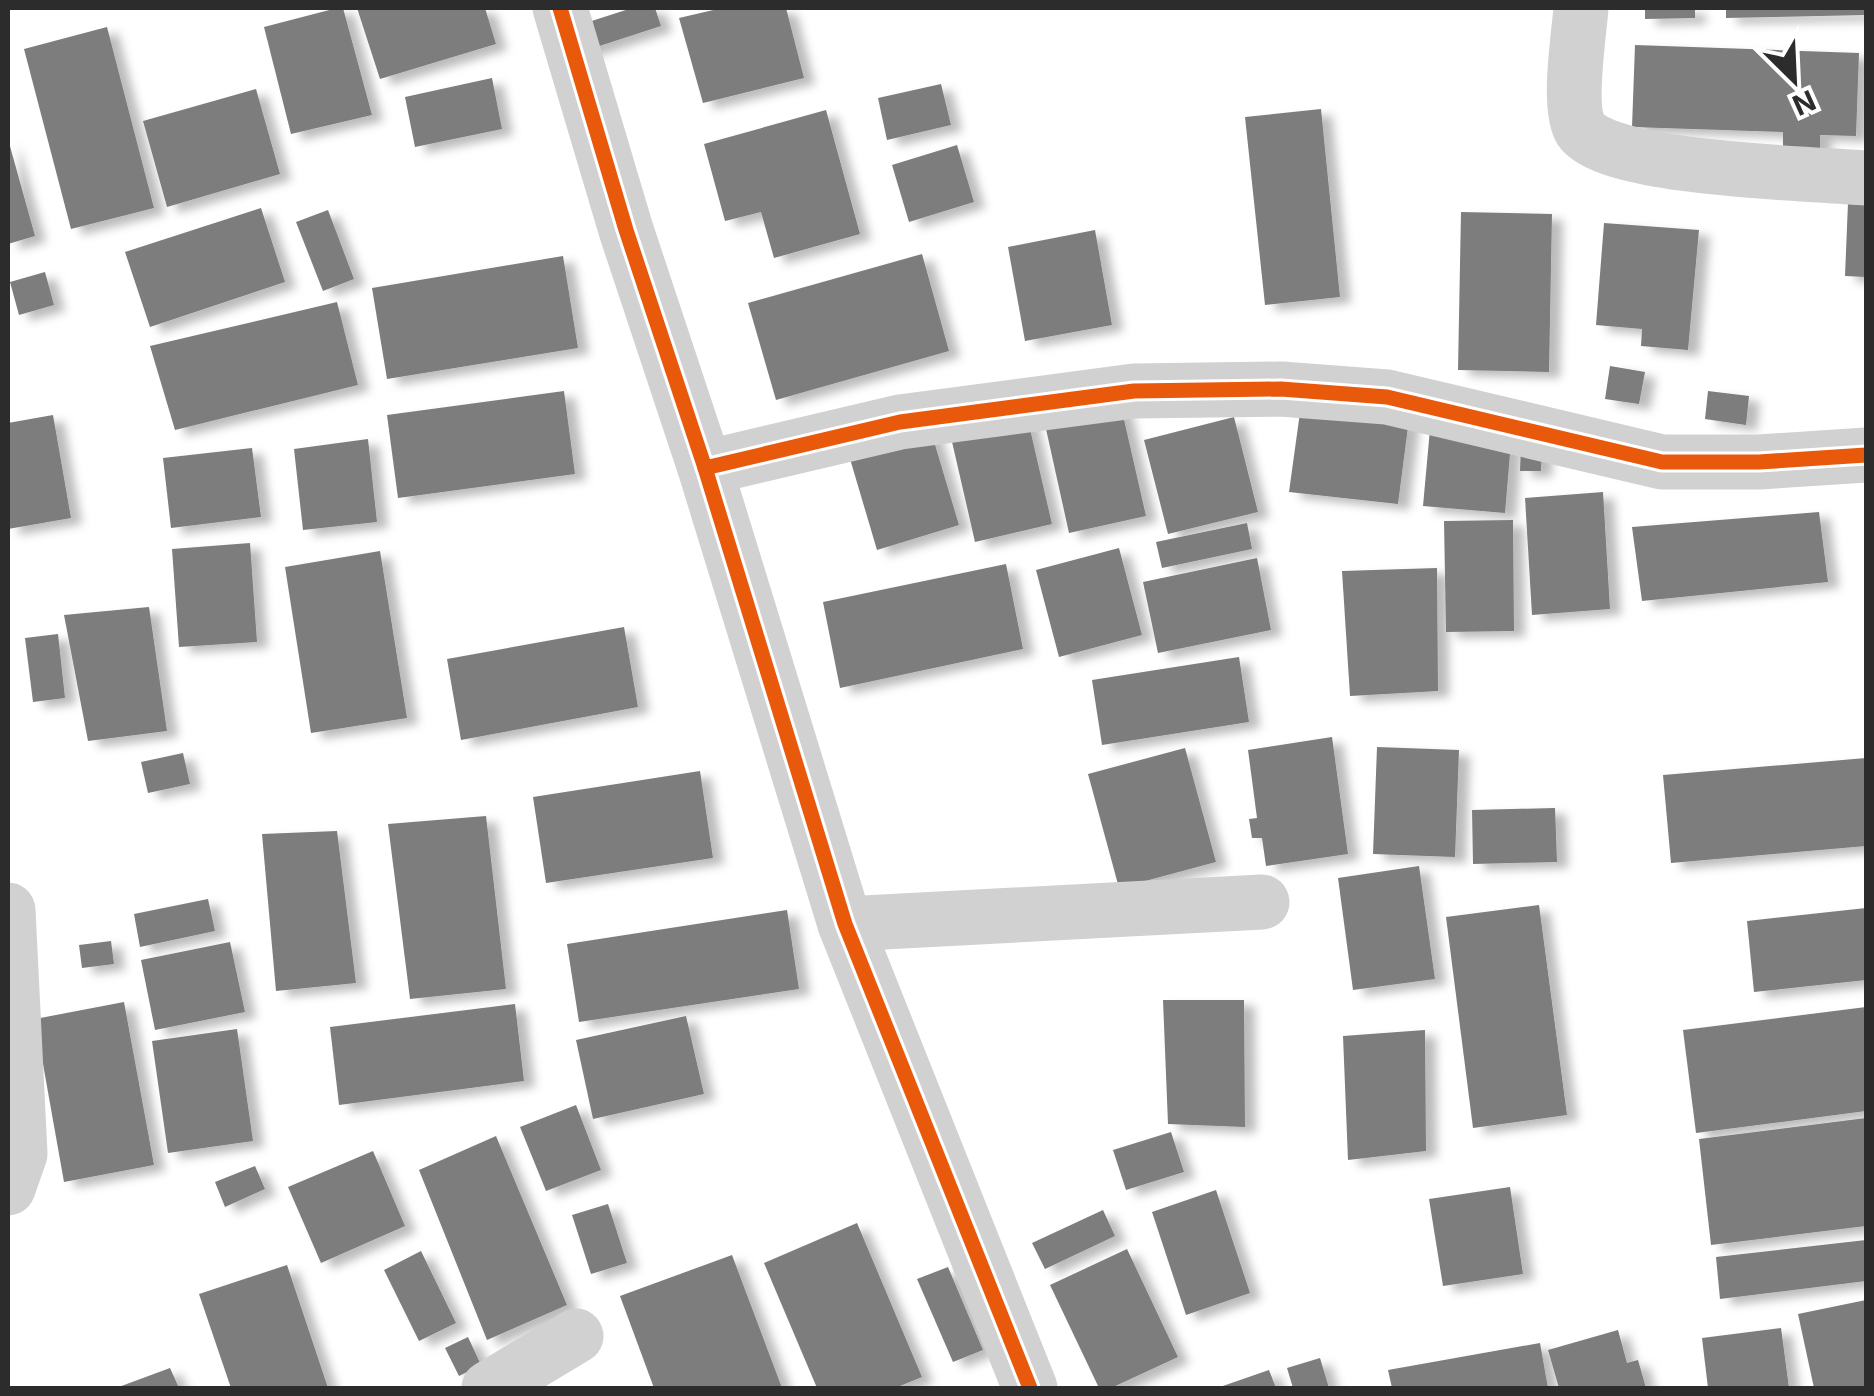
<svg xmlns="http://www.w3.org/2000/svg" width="1874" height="1396" font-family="Inter,sans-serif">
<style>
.building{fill:#7d7d7d;filter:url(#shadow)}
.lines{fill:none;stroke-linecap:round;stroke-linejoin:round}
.street{stroke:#d1d1d1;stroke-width:55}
.cycleway-casing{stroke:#fff;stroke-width:21}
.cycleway{stroke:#e8590c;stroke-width:15}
</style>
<defs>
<filter id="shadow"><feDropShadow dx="11" dy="6" stdDeviation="5" flood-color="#0004"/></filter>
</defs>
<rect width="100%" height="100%" fill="#fff"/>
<!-- building -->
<g class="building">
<path d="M 337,8 L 343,8 L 372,115 L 291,134 L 264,27 Z"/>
<path d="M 357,8 L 485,8 L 496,44 L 380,79 Z"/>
<path d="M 632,8 L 655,8 L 661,26 L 581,52 L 573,27 Z"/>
<path d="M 722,8 L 786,8 L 804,78 L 703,103 L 679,18 Z"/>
<path d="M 1645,8 L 1695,8 L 1695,18 L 1645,19 Z"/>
<path d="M 1726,8 L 1866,8 L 1866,15 L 1726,18 Z"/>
<path d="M 107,27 L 154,208 L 71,229 L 24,49 Z"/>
<path d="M 1635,45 L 1859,53 L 1856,136 L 1820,135 L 1820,151 L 1783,151 L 1783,132 L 1632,127 Z"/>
<path d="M 492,78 L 502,129 L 415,147 L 405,97 Z"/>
<path d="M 941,84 L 951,125 L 887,140 L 878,98 Z"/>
<path d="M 256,89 L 280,174 L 167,207 L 143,121 Z"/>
<path d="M 1321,109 L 1340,297 L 1265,305 L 1245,117 Z"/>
<path d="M 826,110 L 860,234 L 774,258 L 761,212 L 725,221 L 704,144 Z"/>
<path d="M 8,139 L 35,236 L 8,244 Z"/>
<path d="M 957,145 L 974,202 L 909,222 L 892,165 Z"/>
<path d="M 1848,203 L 1866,204 L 1866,277 L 1845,276 Z"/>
<path d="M 261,208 L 285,282 L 150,327 L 125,252 Z"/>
<path d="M 328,210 L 354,279 L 323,291 L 296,222 Z"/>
<path d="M 1461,212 L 1552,214 L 1549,372 L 1458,370 Z"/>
<path d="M 1604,223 L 1699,230 L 1688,350 L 1641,346 L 1642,329 L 1596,325 Z"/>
<path d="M 1095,230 L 1112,325 L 1025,341 L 1008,247 Z"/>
<path d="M 922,254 L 949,351 L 776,400 L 748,303 Z"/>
<path d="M 563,256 L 578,348 L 387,379 L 372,288 Z"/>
<path d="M 45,272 L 54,305 L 19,315 L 10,282 Z"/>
<path d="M 337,302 L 358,385 L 175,430 L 150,346 Z"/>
<path d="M 1610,366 L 1645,372 L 1639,404 L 1605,399 Z"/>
<path d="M 564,391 L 575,474 L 398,498 L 387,415 Z"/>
<path d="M 1708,391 L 1749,396 L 1746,425 L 1705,419 Z"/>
<path d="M 1120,402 L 1146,516 L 1069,533 L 1044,420 Z"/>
<path d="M 1301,405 L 1409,419 L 1398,504 L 1289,492 Z"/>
<path d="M 53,415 L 71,518 L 8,529 L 8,423 Z"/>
<path d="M 1027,416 L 1052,524 L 975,542 L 950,433 Z"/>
<path d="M 1234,417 L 1258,512 L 1168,534 L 1144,440 Z"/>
<path d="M 1431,418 L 1511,442 L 1505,513 L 1423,506 Z"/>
<path d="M 930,428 L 959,525 L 877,550 L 848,452 Z"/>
<path d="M 368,439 L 377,522 L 303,530 L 294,449 Z"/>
<path d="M 1521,444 L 1542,444 L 1541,471 L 1520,471 Z"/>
<path d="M 252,448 L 261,517 L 171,528 L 163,458 Z"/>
<path d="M 1603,492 L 1610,609 L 1532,615 L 1525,498 Z"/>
<path d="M 1819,512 L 1828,582 L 1642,601 L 1632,527 Z"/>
<path d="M 1513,520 L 1514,631 L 1446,632 L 1444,521 Z"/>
<path d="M 1247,523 L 1252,549 L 1162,568 L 1156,542 Z"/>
<path d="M 250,543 L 257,642 L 179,647 L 172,549 Z"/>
<path d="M 1119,548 L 1142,635 L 1059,657 L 1036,570 Z"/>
<path d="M 380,551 L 407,718 L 311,733 L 285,567 Z"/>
<path d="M 1257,558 L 1271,630 L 1158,653 L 1143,582 Z"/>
<path d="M 1006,564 L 1023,649 L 840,688 L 823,602 Z"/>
<path d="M 1437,568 L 1438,691 L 1350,696 L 1342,571 Z"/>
<path d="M 149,607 L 167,731 L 88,741 L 64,615 Z"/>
<path d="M 624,627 L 638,707 L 461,740 L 447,659 Z"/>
<path d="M 58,634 L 65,698 L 33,702 L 25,638 Z"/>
<path d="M 1239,657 L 1249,722 L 1102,745 L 1092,680 Z"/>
<path d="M 1332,737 L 1348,854 L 1266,866 L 1262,838 L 1252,838 L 1249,819 L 1257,818 L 1248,750 Z"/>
<path d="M 1377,747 L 1459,750 L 1455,857 L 1373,854 Z"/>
<path d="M 1185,748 L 1216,862 L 1119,888 L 1088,774 Z"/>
<path d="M 183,753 L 190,784 L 148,793 L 141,762 Z"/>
<path d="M 1866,758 L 1866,846 L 1671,863 L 1663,775 Z"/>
<path d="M 700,771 L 713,858 L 546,883 L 533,797 Z"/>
<path d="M 1555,808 L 1557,862 L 1473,864 L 1472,810 Z"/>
<path d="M 486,816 L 506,989 L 410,999 L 388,824 Z"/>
<path d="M 337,831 L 356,983 L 276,991 L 262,834 Z"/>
<path d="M 1419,866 L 1435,979 L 1353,990 L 1338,878 Z"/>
<path d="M 208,899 L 215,931 L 140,947 L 134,914 Z"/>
<path d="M 1539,905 L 1567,1115 L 1473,1128 L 1446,917 Z"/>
<path d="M 1866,908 L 1866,980 L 1754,992 L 1747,921 Z"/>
<path d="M 787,910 L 799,989 L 579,1022 L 567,944 Z"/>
<path d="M 111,941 L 114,964 L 82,968 L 79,945 Z"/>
<path d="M 230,942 L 245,1012 L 155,1030 L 141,960 Z"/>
<path d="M 1163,1000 L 1244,1000 L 1245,1127 L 1168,1124 Z"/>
<path d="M 124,1002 L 154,1165 L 64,1182 L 35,1019 Z"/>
<path d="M 515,1004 L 524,1081 L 339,1105 L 330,1027 Z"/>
<path d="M 1866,1007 L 1866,1111 L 1696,1133 L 1683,1030 Z"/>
<path d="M 686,1016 L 704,1094 L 593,1119 L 576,1040 Z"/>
<path d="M 237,1029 L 253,1141 L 168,1153 L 152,1041 Z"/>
<path d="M 1425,1030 L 1426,1151 L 1348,1160 L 1343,1036 Z"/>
<path d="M 576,1105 L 601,1170 L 546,1191 L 520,1127 Z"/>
<path d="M 1866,1118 L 1866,1226 L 1711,1245 L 1699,1139 Z"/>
<path d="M 1171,1132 L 1184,1172 L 1126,1190 L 1113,1150 Z"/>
<path d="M 496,1136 L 567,1305 L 487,1340 L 419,1170 Z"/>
<path d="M 373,1151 L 405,1226 L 321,1263 L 288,1187 Z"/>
<path d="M 255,1166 L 265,1189 L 225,1207 L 215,1182 Z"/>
<path d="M 1510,1187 L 1523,1274 L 1443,1286 L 1429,1199 Z"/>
<path d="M 1216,1190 L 1250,1293 L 1186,1315 L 1152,1212 Z"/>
<path d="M 608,1204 L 627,1263 L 591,1274 L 572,1215 Z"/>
<path d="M 1103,1210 L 1115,1236 L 1045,1269 L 1032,1243 Z"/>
<path d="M 857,1223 L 922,1377 L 895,1388 L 817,1388 L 764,1263 Z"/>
<path d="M 1866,1240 L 1866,1281 L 1720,1299 L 1716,1257 Z"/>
<path d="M 1127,1249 L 1178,1357 L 1111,1388 L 1099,1388 L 1050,1285 Z"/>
<path d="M 421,1251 L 456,1323 L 419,1341 L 384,1270 Z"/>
<path d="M 732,1255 L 782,1388 L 654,1388 L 620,1296 Z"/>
<path d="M 287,1265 L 328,1388 L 231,1388 L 199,1294 Z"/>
<path d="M 948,1267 L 983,1350 L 953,1362 L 917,1279 Z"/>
<path d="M 1866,1300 L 1866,1388 L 1814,1388 L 1798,1314 Z"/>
<path d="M 1781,1328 L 1789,1388 L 1708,1388 L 1702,1338 Z"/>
<path d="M 1618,1330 L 1627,1363 L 1638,1360 L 1646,1388 L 1559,1388 L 1548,1350 Z"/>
<path d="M 468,1337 L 481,1365 L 459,1376 L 445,1348 Z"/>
<path d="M 1540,1343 L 1548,1388 L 1392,1388 L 1388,1370 Z"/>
<path d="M 1320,1358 L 1329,1388 L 1293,1388 L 1287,1368 Z"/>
<path d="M 170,1368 L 179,1388 L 116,1388 Z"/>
<path d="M 1269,1370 L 1276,1388 L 1217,1388 Z"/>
</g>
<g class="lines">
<!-- street -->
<g class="street">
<path d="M 560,8 L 626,230 L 705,468 L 845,924 L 1030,1388"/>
<path d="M 1581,8 C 1579,35 1567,108 1581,130 C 1607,169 1815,174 1866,178"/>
<path d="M 705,468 L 900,422 L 1134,391 L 1281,389 L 1387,397 L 1662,462 L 1759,462 L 1866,455"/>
<path d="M 8,910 L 20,1154 L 8,1188"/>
<path d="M 845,924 L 1262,902"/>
<path d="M 489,1388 L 576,1336"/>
</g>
<defs>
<g id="cycleway">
<path d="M 560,8 L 626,230 L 705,468 L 845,924 L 1030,1388"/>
<path d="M 705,468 L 900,422 L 1134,391 L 1281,389 L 1387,397 L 1662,462 L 1759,462 L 1866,455"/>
</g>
</defs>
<!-- cycleway casing -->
<use href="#cycleway" class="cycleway-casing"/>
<!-- cycleway -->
<use href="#cycleway" class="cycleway"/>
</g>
<!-- border -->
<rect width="1874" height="1396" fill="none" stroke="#2c2c2c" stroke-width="20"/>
<!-- north arrow -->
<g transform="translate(1794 80) rotate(156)" stroke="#ffffff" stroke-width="8" paint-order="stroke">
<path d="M0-8L18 38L0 25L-18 38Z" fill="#2c2c2c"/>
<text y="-15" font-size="28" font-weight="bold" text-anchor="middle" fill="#2c2c2c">N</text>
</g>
</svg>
